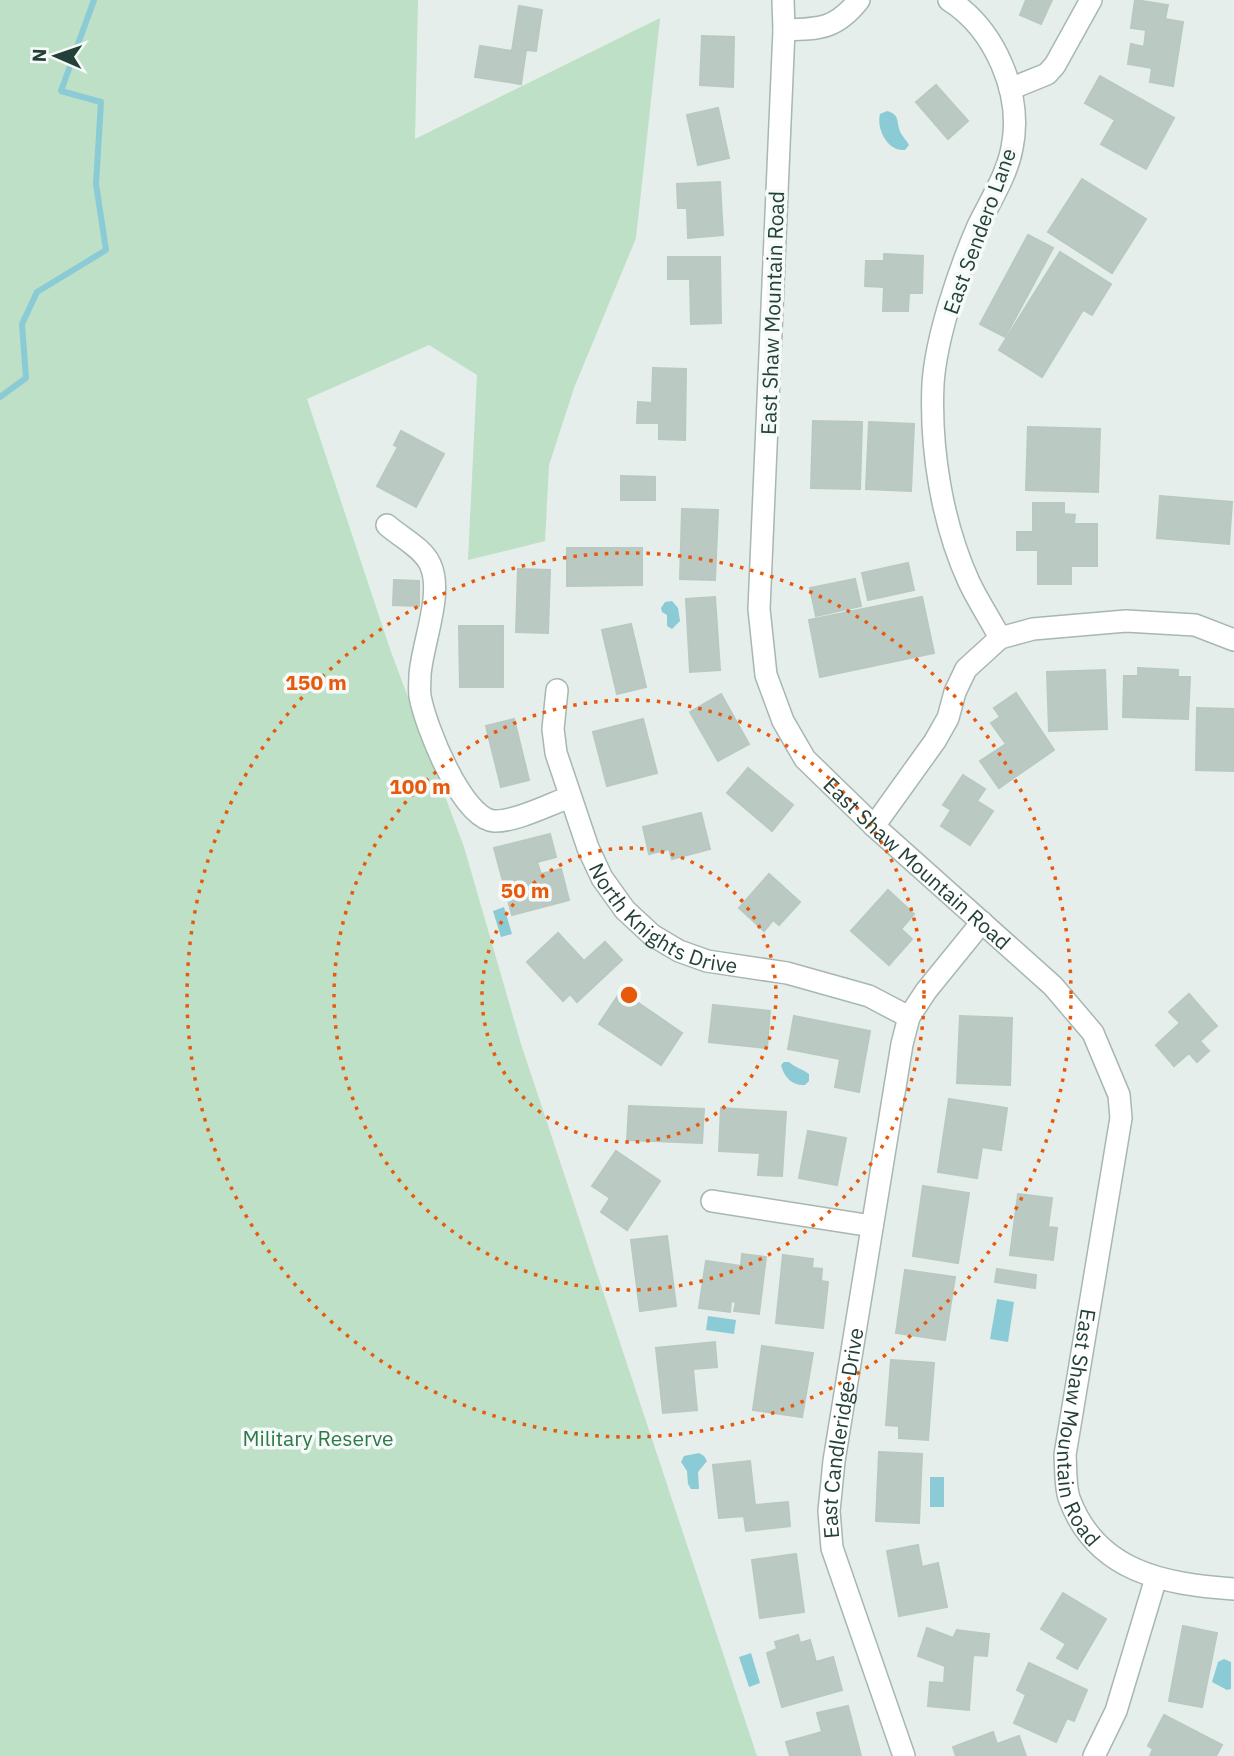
<svg xmlns="http://www.w3.org/2000/svg" width="1234" height="1756" font-family="'IBM Plex Sans',sans-serif">
<style>
.green{fill:#bde0c6}
.water{fill:#8bcbd5}
.lines{fill:none;stroke-linecap:round;stroke-linejoin:round}
.stream{stroke:#8bcbd5;stroke-width:6}
.building{fill:#bacac3;stroke:#b7c9c1;stroke-width:2}
.minor-casing{stroke:#a7b7b1;stroke-width:24}
.minor{stroke:#fff;stroke-width:21}
.ring{fill:none;stroke:#e8590c;stroke-width:3.5;stroke-dasharray:3.5 7}
.labels{text-anchor:middle;dominant-baseline:central;stroke-width:7;stroke-linejoin:round;paint-order:stroke}
.street-label{font-size:21px;fill:#234139;stroke:#f6faf8}
.park-label{font-size:21px;fill:#2b7a48;stroke:#f6faf8}
.centre{fill:#e8590c;stroke:#f6faf8;stroke-width:3.5}
.ring-label{font-size:21px;text-anchor:middle;font-weight:bold;fill:#e8590c;stroke:#f6faf8;stroke-width:7;stroke-linejoin:round;paint-order:stroke}
</style>
<rect width="100%" height="100%" fill="#e5eeea"/>
<!-- green -->
<path class="green" d="M 0,0 L 418,0 L 415,139 L 660,18 L 636,238 L 574,388 L 549,465 L 545,541 L 468,560 L 477,375 L 429,345 L 307,399 L 390,649 L 464,847 L 521,1044 L 757,1756 L 0,1756 Z"/>
<!-- water -->
<g class="water">
<path d="M 887,111 C 902,115 895,124 902,135 C 904,138 907,141 909,145 L 905,150 C 888,152 876,129 880,114 Z"/>
<path d="M 672,601 L 678,608 L 680,621 L 672,629 L 667,626 L 667,615 L 662,612 L 661,608 L 665,602 Z"/>
<path d="M 504,907 L 512,934 L 501,937 L 493,911 Z"/>
<path d="M 784,1062 L 789,1062 C 796,1068 802,1069 809,1074 L 809,1081 L 805,1085 C 792,1086 784,1077 781,1065 Z"/>
<path d="M 997,1299 L 1014,1302 L 1008,1342 L 990,1339 Z"/>
<path d="M 708,1316 L 736,1320 L 734,1334 L 706,1330 Z"/>
<path d="M 699,1453 L 704,1456 L 707,1461 L 698,1472 L 699,1489 L 691,1489 L 688,1484 L 687,1471 L 681,1462 L 684,1456 Z"/>
<rect x="930" y="1477" width="14" height="30"/>
<path d="M 751,1653 L 760,1683 L 749,1687 L 739,1657 Z"/>
<path d="M 1224,1659 L 1231,1662 L 1231,1689 L 1227,1690 L 1212,1682 L 1218,1662 Z"/>
</g>
<g class="lines">
<!-- stream -->
<path class="stream" d="M 0,397 L 26,378 L 22,324 L 37,292 L 106,250 L 96,184 L 101,102 L 61,91 L 94,0"/>
</g>
<!-- building -->
<g class="building">
<path d="M 1026,0 L 1052,0 L 1041,24 L 1020,15 Z"/>
<path d="M 1135,0 L 1168,5 L 1165,19 L 1183,22 L 1173,86 L 1150,82 L 1152,68 L 1128,64 L 1131,44 L 1144,47 L 1146,30 L 1131,28 Z"/>
<path d="M 519,6 L 542,10 L 536,51 L 526,50 L 521,84 L 475,77 L 480,46 L 512,51 Z"/>
<path d="M 702,36 L 734,37 L 733,87 L 700,85 Z"/>
<path d="M 1100,76 L 1174,118 L 1146,169 L 1101,144 L 1115,120 L 1085,103 Z"/>
<path d="M 936,85 L 968,121 L 948,139 L 916,102 Z"/>
<path d="M 718,108 L 729,158 L 698,165 L 687,115 Z"/>
<path d="M 1082,179 L 1146,219 L 1112,273 L 1048,232 Z"/>
<path d="M 720,182 L 723,235 L 688,238 L 687,208 L 678,208 L 677,184 Z"/>
<path d="M 1028,235 L 1053,248 L 1005,337 L 980,324 Z"/>
<path d="M 1060,252 L 1111,284 L 1092,315 L 1083,310 L 1042,377 L 999,350 Z"/>
<path d="M 884,254 L 923,256 L 922,293 L 909,293 L 908,311 L 883,311 L 884,287 L 865,286 L 866,261 L 884,261 Z"/>
<path d="M 668,257 L 720,257 L 721,323 L 691,324 L 690,279 L 668,279 Z"/>
<path d="M 653,368 L 686,369 L 685,440 L 659,439 L 659,423 L 637,423 L 638,402 L 652,403 Z"/>
<path d="M 813,421 L 862,422 L 860,489 L 811,488 Z"/>
<path d="M 869,422 L 914,424 L 911,491 L 866,489 Z"/>
<path d="M 1028,427 L 1100,429 L 1098,492 L 1026,490 Z"/>
<path d="M 401,431 L 444,454 L 416,507 L 377,486 L 398,447 L 394,445 Z"/>
<path d="M 621,476 L 655,477 L 655,500 L 621,500 Z"/>
<path d="M 1160,496 L 1232,502 L 1229,544 L 1157,538 Z"/>
<path d="M 1033,503 L 1064,503 L 1064,514 L 1075,515 L 1074,524 L 1097,524 L 1097,566 L 1071,566 L 1071,584 L 1038,584 L 1038,550 L 1017,550 L 1017,532 L 1033,532 Z"/>
<path d="M 682,509 L 718,510 L 715,580 L 680,579 Z"/>
<path d="M 567,548 L 642,548 L 642,585 L 567,586 Z"/>
<path d="M 908,563 L 914,590 L 868,600 L 862,573 Z"/>
<path d="M 518,569 L 550,570 L 548,633 L 516,632 Z"/>
<path d="M 855,579 L 861,606 L 816,616 L 810,588 Z"/>
<path d="M 394,580 L 419,581 L 419,606 L 393,605 Z"/>
<path d="M 715,597 L 720,670 L 690,672 L 686,599 Z"/>
<path d="M 922,597 L 934,653 L 820,677 L 809,620 Z"/>
<path d="M 631,624 L 646,687 L 617,694 L 602,630 Z"/>
<path d="M 459,626 L 503,626 L 503,687 L 460,687 Z"/>
<path d="M 1138,668 L 1178,670 L 1178,677 L 1190,677 L 1188,719 L 1123,717 L 1124,676 L 1138,676 Z"/>
<path d="M 1105,670 L 1107,729 L 1049,731 L 1047,672 Z"/>
<path d="M 1016,693 L 1054,750 L 999,788 L 980,761 L 1006,744 L 991,723 L 1000,717 L 994,708 Z"/>
<path d="M 721,694 L 749,744 L 718,761 L 690,712 Z"/>
<path d="M 1197,708 L 1234,709 L 1234,771 L 1196,770 Z"/>
<path d="M 514,719 L 529,780 L 501,787 L 486,726 Z"/>
<path d="M 643,719 L 657,773 L 607,786 L 593,732 Z"/>
<path d="M 748,768 L 793,805 L 772,831 L 727,793 Z"/>
<path d="M 963,775 L 985,789 L 977,801 L 993,811 L 970,845 L 941,826 L 951,810 L 943,805 Z"/>
<path d="M 701,813 L 710,849 L 672,859 L 669,849 L 649,854 L 643,827 Z"/>
<path d="M 550,834 L 556,857 L 537,862 L 541,874 L 561,869 L 569,900 L 512,915 L 494,848 Z"/>
<path d="M 769,874 L 800,902 L 779,925 L 773,920 L 764,931 L 739,908 Z"/>
<path d="M 888,890 L 914,914 L 901,929 L 912,939 L 889,965 L 851,931 Z"/>
<path d="M 558,933 L 584,961 L 605,942 L 622,960 L 577,1002 L 570,994 L 563,1001 L 527,962 Z"/>
<path d="M 621,991 L 682,1033 L 661,1065 L 599,1024 Z"/>
<path d="M 1189,994 L 1217,1026 L 1200,1041 L 1209,1051 L 1197,1062 L 1189,1053 L 1174,1066 L 1156,1045 L 1180,1023 L 1169,1012 Z"/>
<path d="M 713,1005 L 770,1011 L 767,1048 L 709,1042 Z"/>
<path d="M 794,1016 L 870,1031 L 859,1092 L 835,1087 L 840,1059 L 788,1049 Z"/>
<path d="M 960,1016 L 1012,1018 L 1010,1085 L 957,1083 Z"/>
<path d="M 949,1099 L 1007,1108 L 1001,1150 L 982,1147 L 977,1178 L 938,1172 Z"/>
<path d="M 629,1106 L 704,1109 L 702,1143 L 627,1140 Z"/>
<path d="M 721,1108 L 786,1112 L 782,1176 L 758,1175 L 760,1153 L 719,1151 Z"/>
<path d="M 808,1131 L 846,1138 L 837,1185 L 799,1178 Z"/>
<path d="M 616,1151 L 660,1181 L 627,1230 L 601,1212 L 610,1198 L 592,1186 Z"/>
<path d="M 923,1186 L 969,1193 L 958,1263 L 913,1256 Z"/>
<path d="M 1018,1194 L 1052,1198 L 1048,1227 L 1057,1228 L 1053,1260 L 1010,1255 Z"/>
<path d="M 667,1236 L 676,1306 L 640,1311 L 631,1240 Z"/>
<path d="M 742,1254 L 766,1257 L 759,1314 L 734,1311 L 736,1302 L 731,1301 L 730,1312 L 699,1308 L 706,1261 L 741,1266 Z"/>
<path d="M 783,1255 L 813,1259 L 812,1268 L 822,1269 L 821,1281 L 828,1282 L 823,1328 L 776,1323 Z"/>
<path d="M 997,1269 L 1036,1275 L 1035,1288 L 995,1282 Z"/>
<path d="M 905,1270 L 955,1277 L 945,1340 L 896,1333 Z"/>
<path d="M 715,1342 L 717,1367 L 693,1369 L 697,1410 L 663,1413 L 656,1348 Z"/>
<path d="M 762,1346 L 813,1353 L 802,1417 L 753,1410 Z"/>
<path d="M 891,1360 L 934,1363 L 928,1440 L 899,1438 L 899,1426 L 886,1425 Z"/>
<path d="M 879,1452 L 922,1454 L 919,1523 L 876,1521 Z"/>
<path d="M 750,1461 L 755,1505 L 788,1502 L 790,1526 L 746,1531 L 744,1516 L 719,1518 L 713,1465 Z"/>
<path d="M 918,1545 L 922,1567 L 938,1563 L 947,1607 L 899,1616 L 887,1551 Z"/>
<path d="M 796,1554 L 804,1612 L 760,1618 L 752,1560 Z"/>
<path d="M 1063,1593 L 1106,1619 L 1077,1669 L 1057,1658 L 1066,1644 L 1041,1629 Z"/>
<path d="M 1183,1626 L 1217,1633 L 1202,1707 L 1169,1701 Z"/>
<path d="M 927,1628 L 953,1638 L 957,1630 L 989,1634 L 987,1656 L 973,1655 L 969,1710 L 928,1706 L 930,1682 L 944,1683 L 945,1666 L 918,1656 Z"/>
<path d="M 798,1635 L 800,1643 L 810,1640 L 816,1662 L 833,1657 L 842,1690 L 782,1707 L 767,1653 L 777,1649 L 775,1642 Z"/>
<path d="M 1029,1663 L 1087,1690 L 1074,1721 L 1067,1718 L 1056,1742 L 1014,1723 L 1026,1695 L 1017,1690 Z"/>
<path d="M 848,1706 L 861,1756 L 790,1756 L 786,1742 L 822,1732 L 817,1713 Z"/>
<path d="M 1164,1715 L 1222,1745 L 1216,1756 L 1150,1756 L 1153,1749 L 1148,1746 Z"/>
<path d="M 993,1732 L 997,1744 L 1019,1736 L 1026,1756 L 956,1756 L 953,1747 Z"/>
</g>
<g class="lines">
<defs>
<g id="minor">
<path id="s1" d="M 783,0 L 784,30 L 759,609 L 766,675 L 783,721 L 805,759 L 874,826 L 1053,986 L 1093,1033 L 1119,1095 L 1121,1118 L 1065,1455 C 1066,1468 1065,1485 1069,1498 C 1096,1572 1164,1584 1234,1589"/>
<path d="M 949,0 C 995,29 1023,94 1012,148 C 1007,175 990,201 978,226 C 959,270 936,337 933,384 C 930,449 942,523 969,582 C 978,601 990,619 1000,638"/>
<path d="M 784,30 C 820,29 836,29 859,0"/>
<path d="M 1010,89 L 1047,74 L 1055,65 L 1091,0"/>
<path d="M 387,525 C 399,536 423,548 430,564 C 444,593 422,644 420,675 C 420,682 419,690 420,696 C 425,725 462,819 494,821 C 515,822 550,804 570,797"/>
<path id="s2" d="M 557,690 L 553,729 L 556,753 L 588,848 L 602,878 L 625,910 L 652,935 L 679,951 L 707,961 L 787,973 L 869,996 L 909,1017"/>
<path d="M 874,826 L 935,741 L 948,718 L 955,692 L 966,669 L 1000,638 L 1033,629 L 1126,621 L 1195,625 L 1234,640"/>
<path d="M 712,1201 L 872,1226"/>
<path id="s3" d="M 904,1756 L 832,1548 L 829,1511 L 834,1461 L 902,1044 L 909,1017 L 926,991 L 982,922"/>
<path d="M 1094,1756 L 1116,1711 L 1156,1578"/>
</g>
</defs>
<!-- minor casing -->
<use href="#minor" class="minor-casing"/>
<!-- minor -->
<use href="#minor" class="minor"/>
</g>
<!-- distance rings -->
<g class="ring">
<circle cx="629" cy="995" r="147"/>
<circle cx="629" cy="995" r="295"/>
<circle cx="629" cy="995" r="442"/>
</g>
<g class="labels">
<!-- street labels -->
<g class="street-label">
<text transform="translate(979 231) rotate(-70)">East Sendero Lane</text>
<text transform="translate(772 313) rotate(-88)">East Shaw Mountain Road</text>
<text stroke="none"><textPath href="#s1" startOffset="922">East Shaw Mountain Road</textPath></text>
<text stroke="none"><textPath href="#s2" startOffset="273">North Knights Drive</textPath></text>
<text stroke="none"><textPath href="#s1" startOffset="1573">East Shaw Mountain Road</textPath></text>
<text stroke="none"><textPath href="#s3" startOffset="336">East Candleridge Drive</textPath></text>
</g>
<!-- park labels -->
<g class="park-label">
<text x="318" y="1438">Military Reserve</text>
</g>
</g>
<circle cx="629" cy="995" r="10" class="centre"/>
<g class="ring-label">
<text x="316" y="690">150 m</text>
<text x="420" y="794">100 m</text>
<text x="525" y="898">50 m</text>
</g>
<!-- north arrow -->
<g transform="translate(56 56) rotate(272)" stroke="#f6faf8" stroke-width="5" paint-order="stroke">
<path d="M0-5L12 26L0 18L-12 26Z" fill="#234139"/>
<text y="-10" font-size="19" font-weight="bold" text-anchor="middle" fill="#234139">N</text>
</g>
</svg>
